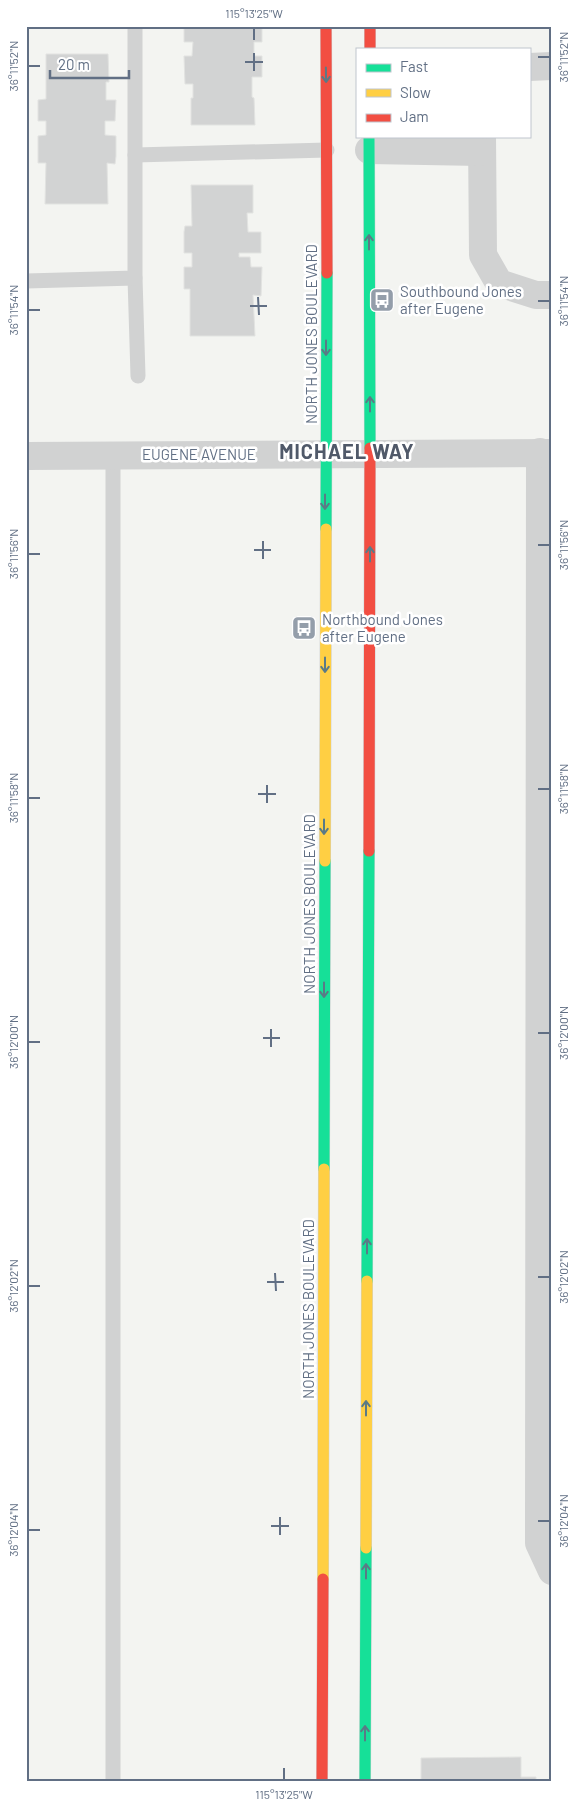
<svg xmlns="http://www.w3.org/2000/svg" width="578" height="1808" font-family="Barlow,sans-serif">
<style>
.building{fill:#d2d3d3;stroke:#e2e3e1}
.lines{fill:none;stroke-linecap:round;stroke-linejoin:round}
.fast-casing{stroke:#cfd1d2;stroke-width:12}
.slow-casing{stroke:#cfd1d2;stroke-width:12}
.jam-casing{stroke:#cfd1d2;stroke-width:12}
.lane{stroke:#d1d2d2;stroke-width:15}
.street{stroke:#d1d2d2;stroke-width:28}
.fast{stroke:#16e098;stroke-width:11}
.slow{stroke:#ffcf43;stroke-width:11}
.jam{stroke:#f24e42;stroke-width:11}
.oneway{stroke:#5a7a86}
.ticks{fill:none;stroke:#616f84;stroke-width:2}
.labels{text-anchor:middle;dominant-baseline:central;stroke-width:5;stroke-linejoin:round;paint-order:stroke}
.poi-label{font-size:15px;fill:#616f84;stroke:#fff;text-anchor:start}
.street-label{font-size:15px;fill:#616f84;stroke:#fff}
.district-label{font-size:20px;font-weight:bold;letter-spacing:1px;fill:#505969;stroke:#fff}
.neatline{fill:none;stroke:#616f84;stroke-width:2}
.ticks-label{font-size:12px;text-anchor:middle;fill:#616f84}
</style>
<rect width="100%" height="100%" fill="#f3f4f1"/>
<!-- building -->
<g class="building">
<path d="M 184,26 L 262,26 L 262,42 L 254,42 L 254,56 L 262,56 L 262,77 L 252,77 L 252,97 L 254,98 L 255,125 L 191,125 L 191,98 L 193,98 L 193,84 L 185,84 L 184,56 L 192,56 L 193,42 L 184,42 Z"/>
<path d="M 46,54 L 108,54 L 109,82 L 106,82 L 106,100 L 116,100 L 115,121 L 105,121 L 105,135 L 116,136 L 116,156 L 115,164 L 107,163 L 108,204 L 45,204 L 46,163 L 38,163 L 38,136 L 46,135 L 46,121 L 38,121 L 38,100 L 46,99 Z"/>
<path d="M 191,185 L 253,185 L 253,213 L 247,213 L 248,232 L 261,232 L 261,253 L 239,253 L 239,257 L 250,257 L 251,267 L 262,267 L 261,296 L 253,295 L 255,336 L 190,336 L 190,289 L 184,289 L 184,267 L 192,267 L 192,253 L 184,253 L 184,232 L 185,226 L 192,226 Z"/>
<path d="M 521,1757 L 521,1777 L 536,1777 L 536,1782 L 421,1782 L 421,1758 Z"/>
</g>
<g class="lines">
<defs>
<g id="fast">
<path d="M 369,136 L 370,448"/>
<path d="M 326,529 L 327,273"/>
<path d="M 324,1169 L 325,861"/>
<path d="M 367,1281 L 369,851"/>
<path d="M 365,1782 L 366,1548"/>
</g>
<g id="slow">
<path d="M 325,861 L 326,529"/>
<path d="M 366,1548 L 367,1281"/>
<path d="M 323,1579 L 324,1169"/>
</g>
<g id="jam">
<path d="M 326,26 L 327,273"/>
<path d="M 370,26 L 370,49"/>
<path d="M 369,851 L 370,448"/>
<path d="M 322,1782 L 323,1579"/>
</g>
</defs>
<!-- fast casing -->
<use href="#fast" class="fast-casing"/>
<!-- slow casing -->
<use href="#slow" class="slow-casing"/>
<!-- jam casing -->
<use href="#jam" class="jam-casing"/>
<!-- lane -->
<g class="lane">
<path d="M 135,155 L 327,150"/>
<path d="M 135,278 L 138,376"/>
<path d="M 26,281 L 135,278 L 135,26"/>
<path d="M 113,455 L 113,1782"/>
</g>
<!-- street -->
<g class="street">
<path d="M 529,67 L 552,66"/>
<path d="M 482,136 L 483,255 L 499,283 L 536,295 L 552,295"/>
<path d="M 369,150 L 481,152"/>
<path d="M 540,452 L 539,1543 L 552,1571"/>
<path d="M 26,456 L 552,453"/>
</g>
<!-- fast -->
<use href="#fast" class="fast"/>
<!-- slow -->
<use href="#slow" class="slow"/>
<!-- jam -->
<use href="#jam" class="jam"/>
</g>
<!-- one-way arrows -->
<defs><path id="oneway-shaft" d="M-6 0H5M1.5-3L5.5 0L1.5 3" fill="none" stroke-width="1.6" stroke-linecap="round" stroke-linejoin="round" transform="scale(1.25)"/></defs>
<g class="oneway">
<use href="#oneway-shaft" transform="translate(326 75) rotate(89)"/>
<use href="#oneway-shaft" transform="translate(369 242) rotate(-90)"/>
<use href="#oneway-shaft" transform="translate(326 348) rotate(90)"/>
<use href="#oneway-shaft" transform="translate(370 404) rotate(-90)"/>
<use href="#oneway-shaft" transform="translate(325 502) rotate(90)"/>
<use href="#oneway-shaft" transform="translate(370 554) rotate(-90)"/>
<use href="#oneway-shaft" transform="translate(325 665) rotate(90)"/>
<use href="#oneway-shaft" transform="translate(324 827) rotate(90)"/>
<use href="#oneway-shaft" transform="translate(324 990) rotate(90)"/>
<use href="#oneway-shaft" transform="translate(367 1246) rotate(-90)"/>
<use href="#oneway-shaft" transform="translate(366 1408) rotate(-90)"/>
<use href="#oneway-shaft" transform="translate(366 1571) rotate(-90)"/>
<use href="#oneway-shaft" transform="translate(365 1733) rotate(-90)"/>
</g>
<!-- ticks -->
<path class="ticks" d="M 254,28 L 254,40M 254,53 L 254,71M 538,57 L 550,57M 245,62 L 263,62M 28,66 L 40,66M 258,297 L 259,315M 538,301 L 550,301M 250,306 L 267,306M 28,310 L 40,310M 263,541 L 263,559M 538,545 L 550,545M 254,550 L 271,550M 28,554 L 40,554M 267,785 L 267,803M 538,789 L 550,789M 258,794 L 276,794M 28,798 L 40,798M 271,1029 L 271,1047M 538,1033 L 550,1033M 263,1038 L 280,1038M 28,1042 L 40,1042M 275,1273 L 276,1291M 538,1277 L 550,1277M 267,1282 L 284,1282M 28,1286 L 40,1286M 280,1517 L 280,1535M 538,1521 L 550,1521M 271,1526 L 289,1526M 28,1530 L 40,1530M 284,1768 L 284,1780"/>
<!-- icons -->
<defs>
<symbol id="bus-square" viewBox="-11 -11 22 22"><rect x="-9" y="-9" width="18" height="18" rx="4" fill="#949eaa" stroke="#fff"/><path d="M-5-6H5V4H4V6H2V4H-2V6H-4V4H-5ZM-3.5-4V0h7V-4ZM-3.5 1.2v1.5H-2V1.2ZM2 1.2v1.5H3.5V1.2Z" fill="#fff"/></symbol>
</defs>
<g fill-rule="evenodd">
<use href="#bus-square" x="368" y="286" width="28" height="28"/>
<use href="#bus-square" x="290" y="614" width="28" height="28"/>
</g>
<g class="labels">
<!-- poi labels -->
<g class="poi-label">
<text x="400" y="291">Southbound Jones<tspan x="400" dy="17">after Eugene</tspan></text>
<text x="322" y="619">Northbound Jones<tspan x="322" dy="17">after Eugene</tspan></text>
</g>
<!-- street labels -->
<g class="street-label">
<text transform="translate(311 334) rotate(-90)">NORTH JONES BOULEVARD</text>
<text x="199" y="454">EUGENE AVENUE</text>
<text transform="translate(309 904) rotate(-90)">NORTH JONES BOULEVARD</text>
<text transform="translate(308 1309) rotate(-90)">NORTH JONES BOULEVARD</text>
</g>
<!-- district labels -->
<g class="district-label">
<text x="347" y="451">MICHAEL WAY</text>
</g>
</g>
<!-- border -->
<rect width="578" height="1808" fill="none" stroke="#ffffff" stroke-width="55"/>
<!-- legend -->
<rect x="356" y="48" width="175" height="90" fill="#ffffff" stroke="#c0c5ce"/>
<rect x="366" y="64" width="25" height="8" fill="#16e098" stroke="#c0c5ce"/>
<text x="400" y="72" font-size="15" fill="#616f84">Fast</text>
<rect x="366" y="89" width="25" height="8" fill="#ffcf43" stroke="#c0c5ce"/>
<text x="400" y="98" font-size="15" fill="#616f84">Slow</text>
<rect x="366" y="114" width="25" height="8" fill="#f24e42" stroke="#c0c5ce"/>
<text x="400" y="122" font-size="15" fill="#616f84">Jam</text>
<!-- scale -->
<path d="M50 70v8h79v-8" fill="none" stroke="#616f84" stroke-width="2.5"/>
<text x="58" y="70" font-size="15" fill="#616f84" stroke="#ffffff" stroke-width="4" paint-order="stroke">20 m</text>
<rect x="28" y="28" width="522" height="1752" class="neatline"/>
<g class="ticks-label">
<text x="254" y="18">115°13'25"W</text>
<text transform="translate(564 57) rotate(-90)" y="4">36°11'52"N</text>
<text transform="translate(14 66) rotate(-90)" y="4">36°11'52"N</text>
<text transform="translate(564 301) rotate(-90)" y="4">36°11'54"N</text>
<text transform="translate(14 310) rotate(-90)" y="4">36°11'54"N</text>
<text transform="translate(564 545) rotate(-90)" y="4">36°11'56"N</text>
<text transform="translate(14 554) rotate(-90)" y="4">36°11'56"N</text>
<text transform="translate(564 789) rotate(-90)" y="4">36°11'58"N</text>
<text transform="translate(14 798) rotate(-90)" y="4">36°11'58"N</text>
<text transform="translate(564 1033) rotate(-90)" y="4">36°12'00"N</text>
<text transform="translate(14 1042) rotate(-90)" y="4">36°12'00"N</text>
<text transform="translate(564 1277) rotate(-90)" y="4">36°12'02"N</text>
<text transform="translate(14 1286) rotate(-90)" y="4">36°12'02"N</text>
<text transform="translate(564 1521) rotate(-90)" y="4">36°12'04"N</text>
<text transform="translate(14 1530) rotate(-90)" y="4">36°12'04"N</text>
<text x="284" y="1799">115°13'25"W</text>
</g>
</svg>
